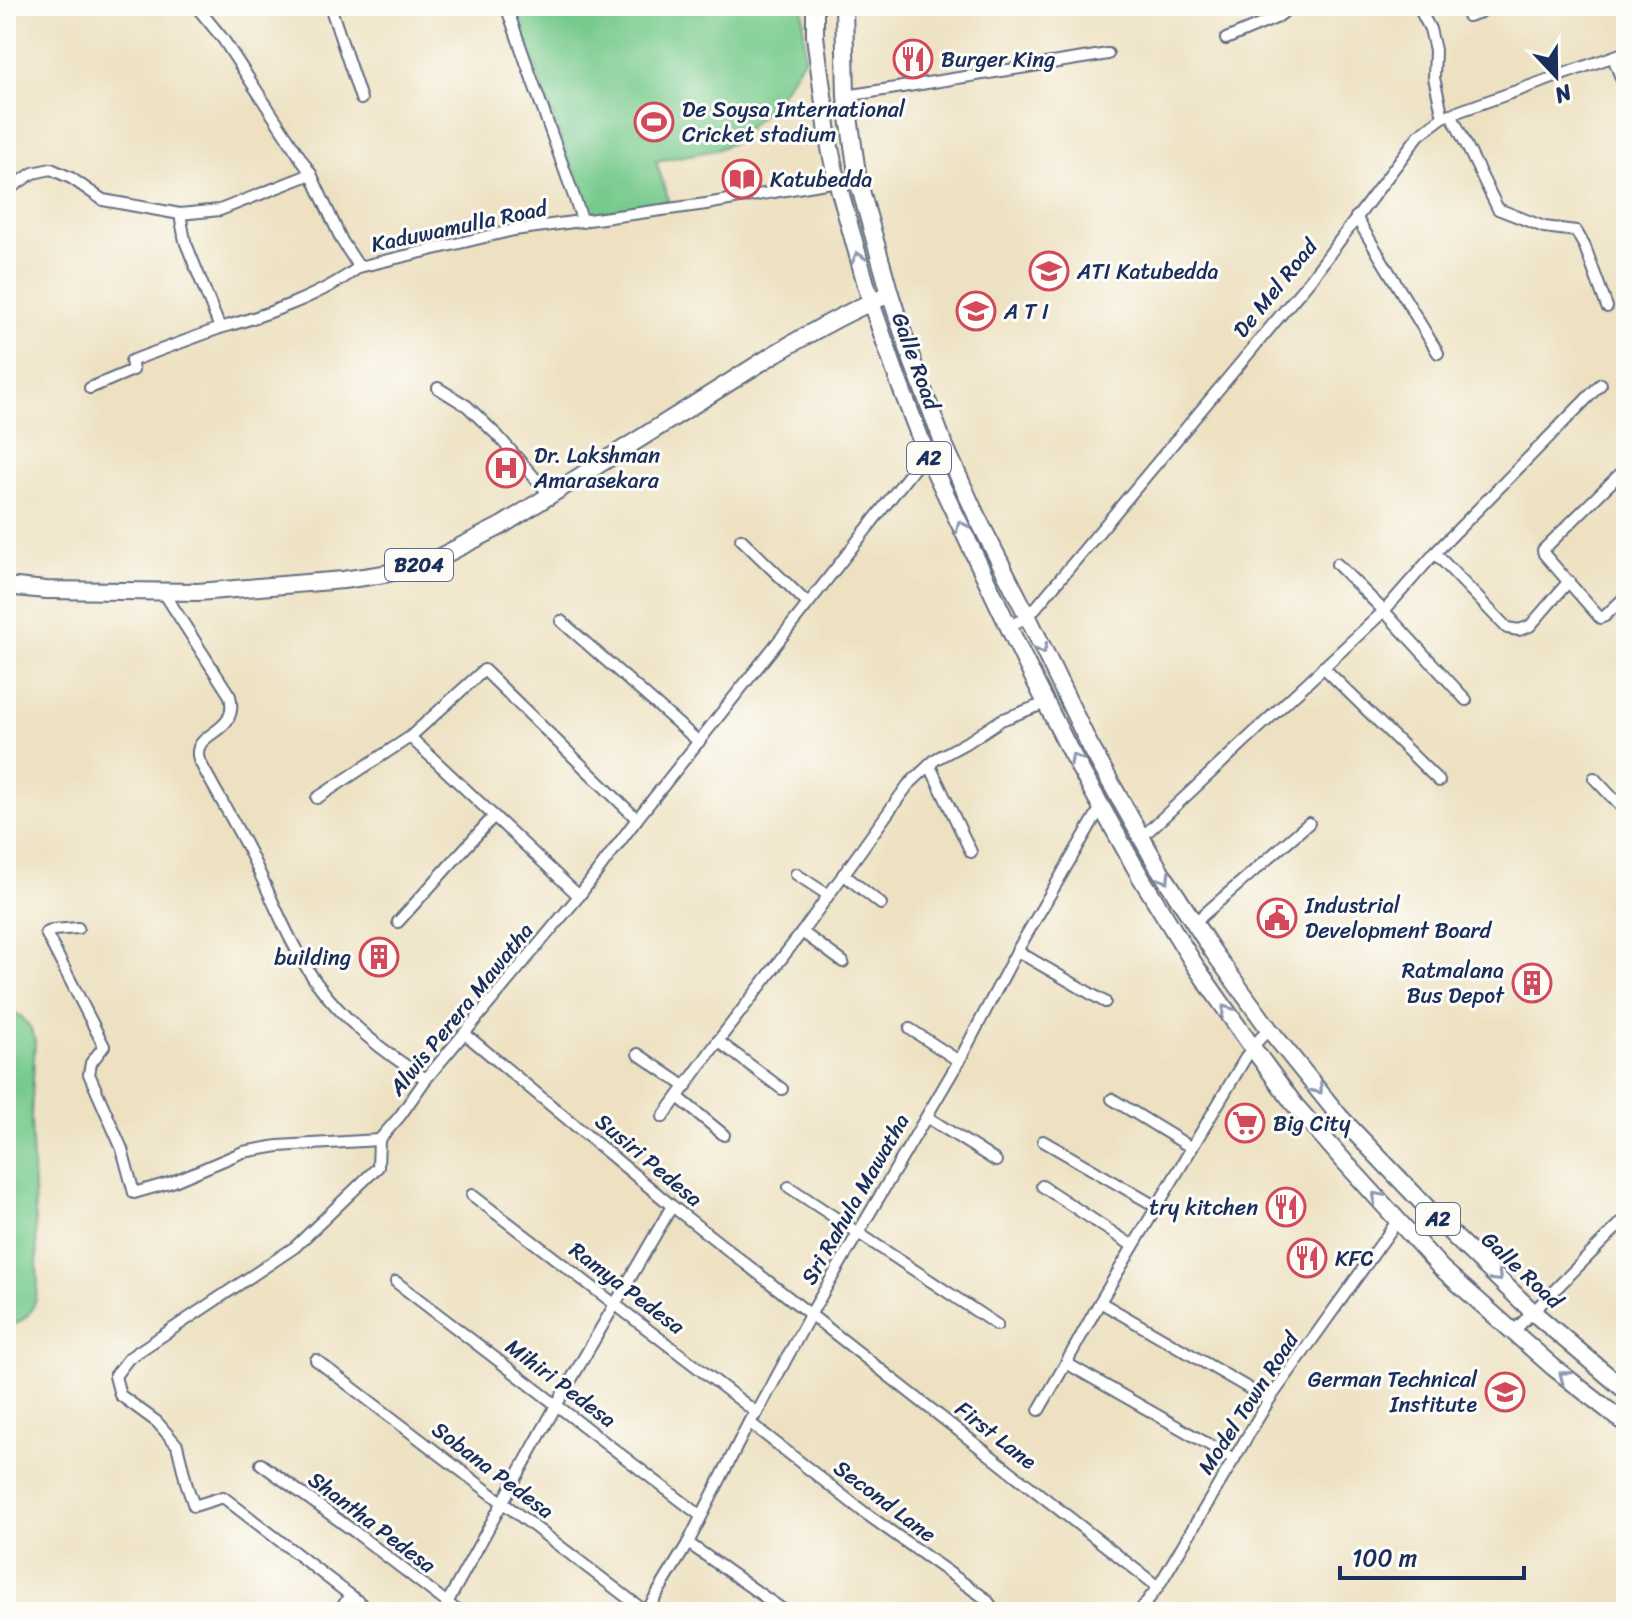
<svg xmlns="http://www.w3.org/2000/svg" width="1632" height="1618" font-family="Sriracha,sans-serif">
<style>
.green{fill:#77ca8d;stroke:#497c76;stroke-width:2}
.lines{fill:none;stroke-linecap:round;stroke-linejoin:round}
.minor-casing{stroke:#646d81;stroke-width:14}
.primary-casing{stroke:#646d81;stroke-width:20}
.trunk-casing{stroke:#646d81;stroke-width:20}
.minor{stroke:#fff;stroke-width:10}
.primary{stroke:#fff;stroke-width:16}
.trunk{stroke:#fff;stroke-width:16}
.oneway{stroke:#8d97ae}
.labels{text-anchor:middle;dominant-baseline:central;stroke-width:6;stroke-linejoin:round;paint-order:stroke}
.shield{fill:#fdfcf7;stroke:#5f6c8c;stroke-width:2}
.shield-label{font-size:20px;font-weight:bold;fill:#1b2f5e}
.poi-label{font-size:22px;fill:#1b2f5e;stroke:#fdfcf7;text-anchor:start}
.street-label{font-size:22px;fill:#1b2f5e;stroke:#fdfcf7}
</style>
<rect width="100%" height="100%" fill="#fdfcf7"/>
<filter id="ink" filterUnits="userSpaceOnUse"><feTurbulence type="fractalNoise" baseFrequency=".0125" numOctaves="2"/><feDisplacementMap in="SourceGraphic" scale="16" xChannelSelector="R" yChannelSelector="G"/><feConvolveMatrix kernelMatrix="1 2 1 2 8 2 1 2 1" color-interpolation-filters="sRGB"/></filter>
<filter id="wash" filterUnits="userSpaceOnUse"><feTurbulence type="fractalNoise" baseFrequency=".006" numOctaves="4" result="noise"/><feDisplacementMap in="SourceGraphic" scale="32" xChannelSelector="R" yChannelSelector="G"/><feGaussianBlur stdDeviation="1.8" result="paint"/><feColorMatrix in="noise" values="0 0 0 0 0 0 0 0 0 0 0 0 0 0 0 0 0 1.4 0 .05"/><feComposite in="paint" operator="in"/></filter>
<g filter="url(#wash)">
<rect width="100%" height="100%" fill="#ede1c1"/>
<!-- green -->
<g class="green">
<path d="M 513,6 L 803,6 L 805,57 L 775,102 L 732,143 L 716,150 L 656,161 L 669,201 L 589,216 Z"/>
<path d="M 6,1010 L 21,1016 L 30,1027 L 35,1040 L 31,1118 L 38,1285 C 36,1309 29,1320 6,1328 Z"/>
</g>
</g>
<g filter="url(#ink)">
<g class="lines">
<defs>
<g id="minor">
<path d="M 196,6 L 223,39 L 311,174 L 342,241 L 359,267"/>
<path d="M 330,6 L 361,99"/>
<path d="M 506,6 L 583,222"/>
<path d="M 1418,6 L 1430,29 L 1435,50 L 1434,78 L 1443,117"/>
<path d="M 1468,16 L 1481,12 L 1486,6"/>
<path d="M 1226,39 L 1276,18 L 1283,13 L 1284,6"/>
<path d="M 1613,57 L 1626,91"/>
<path d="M 846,96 L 1108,54"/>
<path d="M 1451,114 L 1498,209 L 1544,227 L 1576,231 L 1585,247 L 1607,307"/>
<path d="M 6,191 L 33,173 L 51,169 L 71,178 L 103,200 L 180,214 L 220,210 L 311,174"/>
<path d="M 180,214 L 185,241 L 220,328 C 264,316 323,295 359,267 L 514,230 L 706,204 L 837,181"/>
<path d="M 1356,217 L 1438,353"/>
<path d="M 90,388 L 133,370 L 131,361 L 220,328"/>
<path d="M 438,388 L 467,406 L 498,436 L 549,494"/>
<path d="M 1626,468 L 1543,550 L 1544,554 L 1600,618 L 1605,616 L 1626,596"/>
<path d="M 741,539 L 808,604"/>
<path d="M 1435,553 L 1507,628 L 1519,630 L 1530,626 L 1569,581"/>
<path d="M 1337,564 L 1384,611 L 1466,700"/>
<path d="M 164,593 L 230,696 C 240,736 190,730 199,760 C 215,790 233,820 249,851 C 271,895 288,942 316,982 C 346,1023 385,1053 426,1079"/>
<path d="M 561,621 L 699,742"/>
<path d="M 1009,626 L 1028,617 L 1310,280 L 1419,135 L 1443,117 L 1626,52"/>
<path d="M 1323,667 L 1439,781"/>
<path d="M 410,737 L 579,896"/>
<path d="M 929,764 L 971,852"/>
<path d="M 1594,778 L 1626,812"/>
<path d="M 317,798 L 410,737 L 484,670 L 637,819"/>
<path d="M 1141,838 L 1384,611 L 1435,553 L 1601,384"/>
<path d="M 796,874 L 828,895"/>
<path d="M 843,874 L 881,904"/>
<path d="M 398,922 L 494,816"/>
<path d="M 1194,923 L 1309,823"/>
<path d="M 78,928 L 53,930 L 46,933 L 104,1046 L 91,1063 L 89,1074 L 122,1149 L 134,1193 L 172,1182 L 243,1152 L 278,1146 L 379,1140 L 400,1116 L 426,1079 L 579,896 L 637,819 L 808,604 L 926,453"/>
<path d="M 802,932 L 843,962"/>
<path d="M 1017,951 L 1105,1002"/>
<path d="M 910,1029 L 959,1061"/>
<path d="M 465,1034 L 672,1206 L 1158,1587"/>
<path d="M 718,1041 L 782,1089"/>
<path d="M 638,1054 L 686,1087"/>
<path d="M 678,1097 L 724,1135"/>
<path d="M 1112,1099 L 1192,1148"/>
<path d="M 663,1117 L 718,1041 L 802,932 L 908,785 L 936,759 L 971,740 L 1001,720 L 1046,703"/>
<path d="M 927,1117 L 996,1161"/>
<path d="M 1043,1141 L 1157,1207"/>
<path d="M 1042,1186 L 1133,1246"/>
<path d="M 789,1187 L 997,1325"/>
<path d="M 472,1195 L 757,1413"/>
<path d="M 396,1282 L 701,1516"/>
<path d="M 1100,1302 L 1269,1400"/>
<path d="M 1513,1332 L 1626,1218"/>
<path d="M 316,1360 L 646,1612"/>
<path d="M 1039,1410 L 1066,1363"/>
<path d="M 749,1422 L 865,1513 L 986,1599 L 996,1612"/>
<path d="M 1234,1459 L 1066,1363 L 1100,1302 L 1252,1047 L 1269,1029"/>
<path d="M 261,1464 L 355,1532 L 459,1612"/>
<path d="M 688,1543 L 786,1612"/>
<path d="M 447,1603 L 557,1404 L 672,1206"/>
<path d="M 339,1612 L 350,1595"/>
<path d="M 372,1612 L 223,1497 L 194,1506 L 187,1486 L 177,1445 L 157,1422 L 120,1395 L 115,1376 L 129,1358 L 295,1247 L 378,1167 L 379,1140"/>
<path d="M 646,1612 L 688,1543 L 749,1422 L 757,1413 L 810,1315 L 959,1061 L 1017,951 L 1101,807"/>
<path d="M 1139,1612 L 1158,1587 L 1269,1400 L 1398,1220"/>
</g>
<path id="primary" d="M 6,586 L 46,590 L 198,592 L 343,580 L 384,574 L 428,563 L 501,526 L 776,353 C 813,331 850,310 890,294"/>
<g id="trunk">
<path d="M 815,6 L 815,36 L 830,148 L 837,181 L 871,302 L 898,380 L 926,453 L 1024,659 L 1069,749 L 1140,876 L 1196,967 L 1252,1047 L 1294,1104 L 1343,1160 L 1441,1268 L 1553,1367 L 1626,1424"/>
<path d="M 844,6 L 846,96 L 858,180 L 890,294 L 913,363 L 943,442 L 976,515 L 1028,617 L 1089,744 L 1158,867 L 1214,953 L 1269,1029 L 1340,1117 L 1456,1238 L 1534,1313 L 1626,1391"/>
</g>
</defs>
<!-- minor casing -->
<use href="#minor" class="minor-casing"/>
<!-- primary casing -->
<use href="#primary" class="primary-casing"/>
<!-- trunk casing -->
<use href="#trunk" class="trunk-casing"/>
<!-- minor -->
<use href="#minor" class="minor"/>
<!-- primary -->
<use href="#primary" class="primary"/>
<!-- trunk -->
<use href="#trunk" class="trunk"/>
</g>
<!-- one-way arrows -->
<defs><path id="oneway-chevron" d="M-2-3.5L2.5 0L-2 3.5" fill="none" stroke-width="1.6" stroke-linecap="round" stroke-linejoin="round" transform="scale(2)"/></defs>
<g class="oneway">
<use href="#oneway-chevron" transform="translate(858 257) rotate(-106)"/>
<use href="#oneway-chevron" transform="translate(961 526) rotate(-115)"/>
<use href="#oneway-chevron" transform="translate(1042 649) rotate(64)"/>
<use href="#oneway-chevron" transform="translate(1075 759) rotate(-119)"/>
<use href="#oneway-chevron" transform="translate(1165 878) rotate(57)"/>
<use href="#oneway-chevron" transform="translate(1226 1010) rotate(-125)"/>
<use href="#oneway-chevron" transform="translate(1318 1089) rotate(51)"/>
<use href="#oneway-chevron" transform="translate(1377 1197) rotate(-132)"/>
<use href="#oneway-chevron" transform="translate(1497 1277) rotate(44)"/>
<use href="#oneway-chevron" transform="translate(1564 1376) rotate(-142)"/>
</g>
</g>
<!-- icons -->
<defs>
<symbol id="restaurant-ring" viewBox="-11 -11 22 22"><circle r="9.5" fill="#fdfcf7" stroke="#d1495b" stroke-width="1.5"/><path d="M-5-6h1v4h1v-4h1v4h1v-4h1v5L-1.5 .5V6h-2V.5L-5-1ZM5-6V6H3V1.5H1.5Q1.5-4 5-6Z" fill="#d1495b"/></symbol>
<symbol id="stadium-ring" viewBox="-11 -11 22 22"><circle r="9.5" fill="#fdfcf7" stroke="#d1495b" stroke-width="1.5"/><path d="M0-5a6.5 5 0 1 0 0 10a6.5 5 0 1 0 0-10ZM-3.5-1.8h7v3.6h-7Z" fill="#d1495b"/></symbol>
<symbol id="library-ring" viewBox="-11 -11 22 22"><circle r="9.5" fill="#fdfcf7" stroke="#d1495b" stroke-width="1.5"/><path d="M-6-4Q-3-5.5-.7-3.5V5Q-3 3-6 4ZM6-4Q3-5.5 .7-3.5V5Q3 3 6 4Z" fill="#d1495b"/></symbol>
<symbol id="university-ring" viewBox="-11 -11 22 22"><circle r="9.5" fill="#fdfcf7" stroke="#d1495b" stroke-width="1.5"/><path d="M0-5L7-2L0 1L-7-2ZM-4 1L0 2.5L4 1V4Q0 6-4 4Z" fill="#d1495b"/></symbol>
<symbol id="school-ring" viewBox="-11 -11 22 22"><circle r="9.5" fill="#fdfcf7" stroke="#d1495b" stroke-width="1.5"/><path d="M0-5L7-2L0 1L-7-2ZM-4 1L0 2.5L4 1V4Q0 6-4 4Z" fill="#d1495b"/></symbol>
<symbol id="hospital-ring" viewBox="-11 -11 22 22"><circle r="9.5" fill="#fdfcf7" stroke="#d1495b" stroke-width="1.5"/><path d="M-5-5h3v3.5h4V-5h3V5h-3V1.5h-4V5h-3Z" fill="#d1495b"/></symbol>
<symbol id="civic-ring" viewBox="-11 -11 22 22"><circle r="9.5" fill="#fdfcf7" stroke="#d1495b" stroke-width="1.5"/><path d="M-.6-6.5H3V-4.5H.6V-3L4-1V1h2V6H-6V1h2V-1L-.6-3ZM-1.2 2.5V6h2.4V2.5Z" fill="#d1495b"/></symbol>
<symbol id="building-ring" viewBox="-11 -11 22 22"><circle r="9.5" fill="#fdfcf7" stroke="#d1495b" stroke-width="1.5"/><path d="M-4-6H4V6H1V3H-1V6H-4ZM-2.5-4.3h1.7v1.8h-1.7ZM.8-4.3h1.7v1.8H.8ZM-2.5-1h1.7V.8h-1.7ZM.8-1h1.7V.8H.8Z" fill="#d1495b"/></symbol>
<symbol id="supermarket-ring" viewBox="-11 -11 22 22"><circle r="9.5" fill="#fdfcf7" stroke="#d1495b" stroke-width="1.5"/><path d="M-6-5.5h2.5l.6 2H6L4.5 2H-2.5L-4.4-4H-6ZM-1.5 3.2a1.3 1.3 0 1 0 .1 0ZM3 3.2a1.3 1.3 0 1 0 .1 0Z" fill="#d1495b"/></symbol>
</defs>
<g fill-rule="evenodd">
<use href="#restaurant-ring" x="891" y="37" width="44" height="44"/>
<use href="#stadium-ring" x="632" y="100" width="44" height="44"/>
<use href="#library-ring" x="720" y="157" width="44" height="44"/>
<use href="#university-ring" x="1027" y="249" width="44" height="44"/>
<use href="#school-ring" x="954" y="289" width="44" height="44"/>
<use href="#hospital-ring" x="484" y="446" width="44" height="44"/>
<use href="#civic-ring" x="1255" y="896" width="44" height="44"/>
<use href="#building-ring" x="357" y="935" width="44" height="44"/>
<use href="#building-ring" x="1510" y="961" width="44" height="44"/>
<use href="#supermarket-ring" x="1223" y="1101" width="44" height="44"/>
<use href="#restaurant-ring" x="1264" y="1185" width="44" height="44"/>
<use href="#restaurant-ring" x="1285" y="1236" width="44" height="44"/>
<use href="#school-ring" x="1483" y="1370" width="44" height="44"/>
</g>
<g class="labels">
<!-- shield labels -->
<g class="shield">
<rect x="907" y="442" width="44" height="32" rx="6"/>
<rect x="385" y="549" width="68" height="32" rx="6"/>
<rect x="1416" y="1203" width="44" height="32" rx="6"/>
</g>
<g class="shield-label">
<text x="929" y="458">A2</text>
<text x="419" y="565">B204</text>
<text x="1438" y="1219">A2</text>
</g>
<!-- poi labels -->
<g class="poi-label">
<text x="941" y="59">Burger King</text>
<text x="682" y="109">De Soysa International<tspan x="682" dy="25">Cricket stadium</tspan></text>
<text x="770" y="179">Katubedda</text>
<text x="1077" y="271">ATI Katubedda</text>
<text x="1004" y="311">A T I</text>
<text x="534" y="455">Dr. Lakshman<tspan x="534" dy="25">Amarasekara</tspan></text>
<text x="1305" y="905">Industrial<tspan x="1305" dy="25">Development Board</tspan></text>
<text x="351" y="957" text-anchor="end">building</text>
<text x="1504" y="970" text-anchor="end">Ratmalana<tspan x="1504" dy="25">Bus Depot</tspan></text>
<text x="1273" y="1123">Big City</text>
<text x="1258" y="1207" text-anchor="end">try kitchen</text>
<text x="1335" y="1258">KFC</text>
<text x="1477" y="1379" text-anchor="end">German Technical<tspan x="1477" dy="25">Institute</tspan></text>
</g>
<!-- street labels -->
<g class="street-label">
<text transform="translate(459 226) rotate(-12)">Kaduwamulla Road</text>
<text transform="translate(1275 288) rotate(-51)">De Mel Road</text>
<text transform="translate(916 361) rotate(70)">Galle Road</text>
<text transform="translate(461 1009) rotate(-51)">Alwis Perera Mawatha</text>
<text transform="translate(649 1160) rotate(40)">Susiri Pedesa</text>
<text transform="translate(855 1199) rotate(-60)">Sri Rahula Mawatha</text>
<text transform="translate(1522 1270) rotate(43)">Galle Road</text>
<text transform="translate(627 1288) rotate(37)">Ramya Pedesa</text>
<text transform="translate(561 1383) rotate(37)">Mihiri Pedesa</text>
<text transform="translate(1248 1403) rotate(-57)">Model Town Road</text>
<text transform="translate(996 1435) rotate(38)">First Lane</text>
<text transform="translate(493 1470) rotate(37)">Sobana Pedesa</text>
<text transform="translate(885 1501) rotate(37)">Second Lane</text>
<text transform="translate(372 1522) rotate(37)">Shantha Pedesa</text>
</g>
</g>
<!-- margin -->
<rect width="1632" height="1618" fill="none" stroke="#fdfcf7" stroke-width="32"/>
<!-- north arrow -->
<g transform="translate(1556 76) rotate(158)" stroke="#fdfcf7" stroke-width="6" paint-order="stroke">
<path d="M0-6L14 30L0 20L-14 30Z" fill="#1b2f5e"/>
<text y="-12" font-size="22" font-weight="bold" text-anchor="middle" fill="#1b2f5e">N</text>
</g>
<!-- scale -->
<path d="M1340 1566v12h184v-12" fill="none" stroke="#1b2f5e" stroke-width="4"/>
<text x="1352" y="1566" font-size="24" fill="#1b2f5e" stroke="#fdfcf7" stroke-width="6" paint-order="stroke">100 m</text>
</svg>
